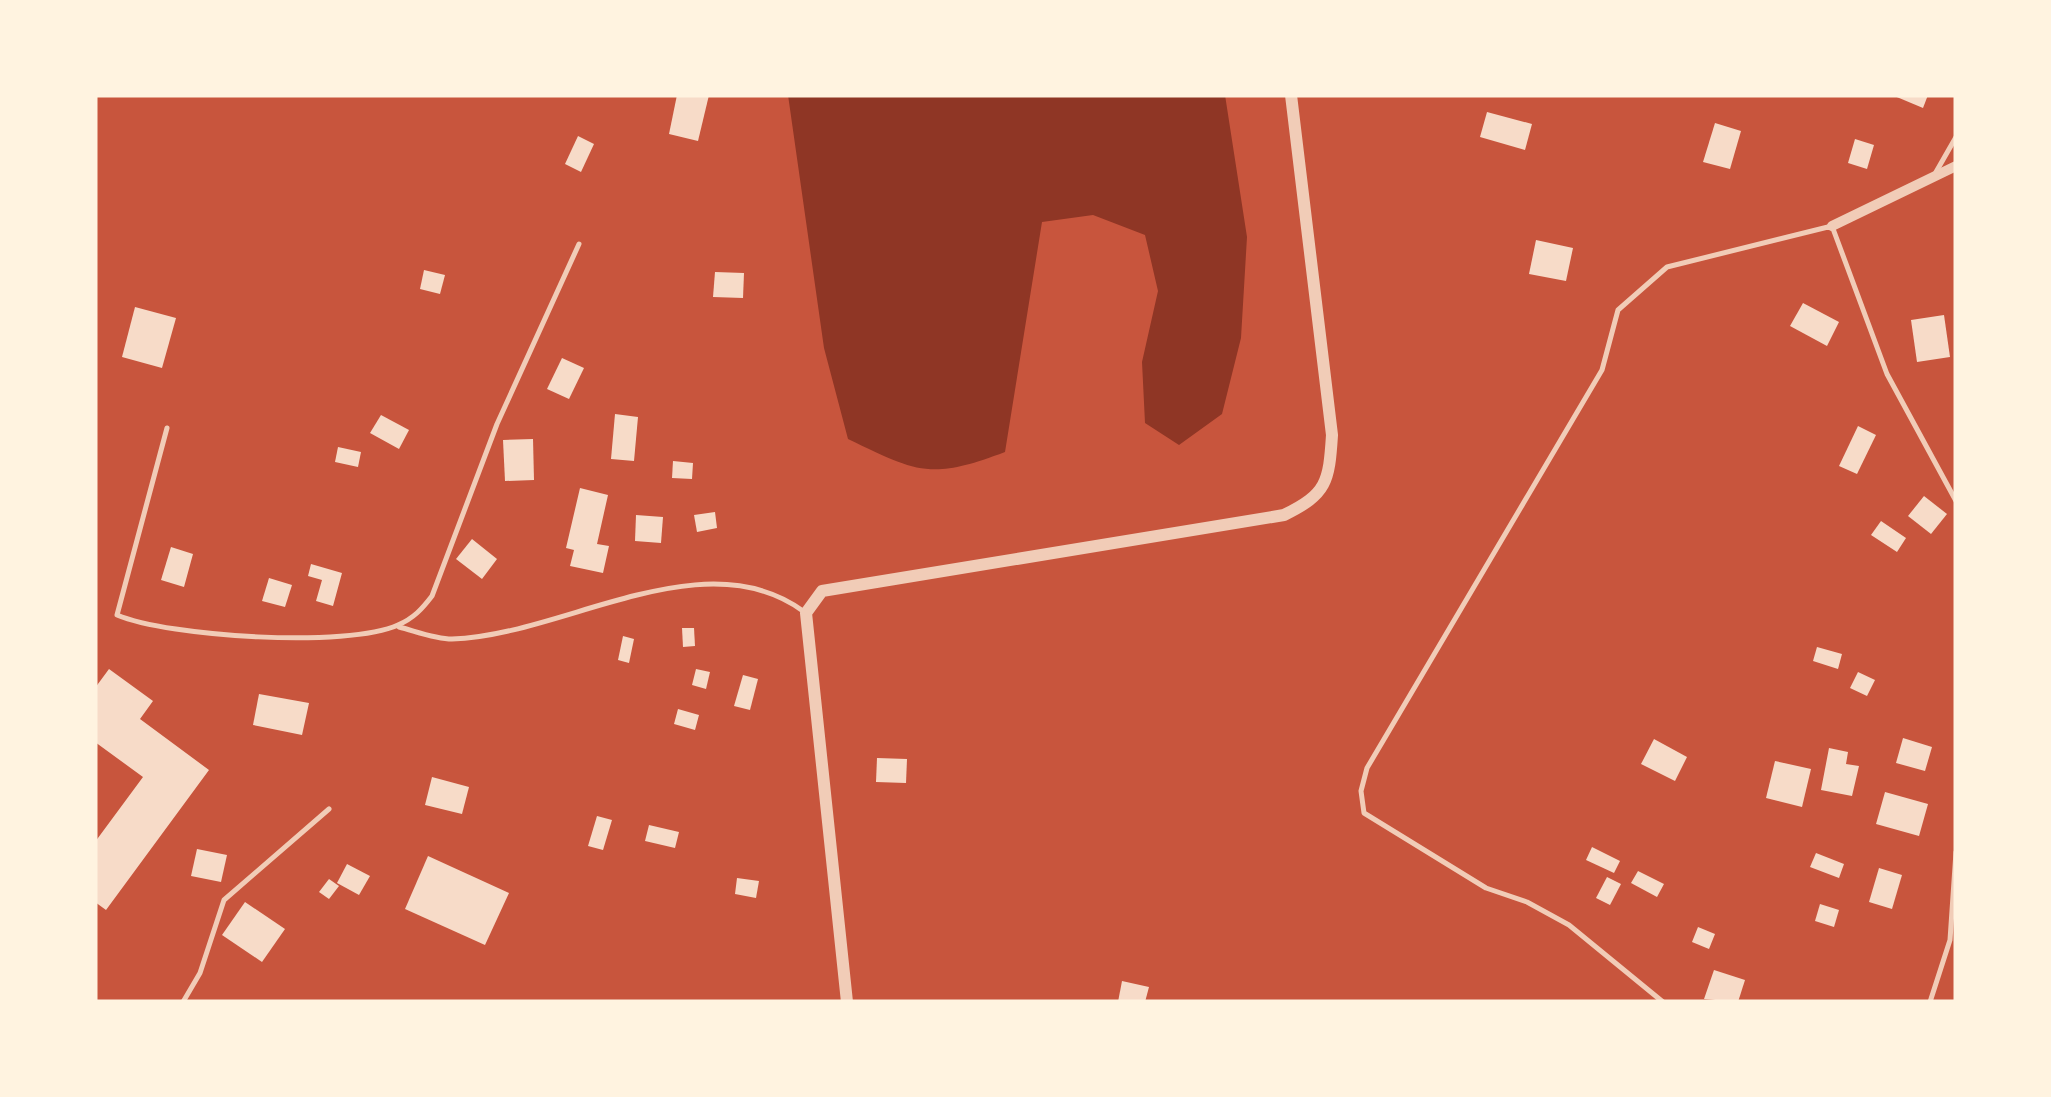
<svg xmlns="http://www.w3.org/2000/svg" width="2051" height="1097" font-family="'Varela Round',sans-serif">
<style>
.water{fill:#8f3625}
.building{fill:#f7dbc8}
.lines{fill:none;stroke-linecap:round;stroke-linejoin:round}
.service{stroke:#f1ccb7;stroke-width:5}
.minor{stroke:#f1ccb7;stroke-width:10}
.tertiary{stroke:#f1ccb7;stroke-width:12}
</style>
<rect width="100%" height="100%" fill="#c8553d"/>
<!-- water -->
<path class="water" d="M 788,95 L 1225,95 L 1247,237 L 1241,338 L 1222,414 L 1179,445 L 1145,423 L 1142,362 L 1158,291 L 1145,235 L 1093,215 L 1042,222 L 1005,452 C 931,480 918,473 848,439 L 824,348 Z"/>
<!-- building -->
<g class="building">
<path d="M 677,95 L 709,95 L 698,141 L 669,134 Z"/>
<path d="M 1892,95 L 1928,95 L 1923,108 Z"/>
<path d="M 1487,112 L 1532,124 L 1525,150 L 1480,137 Z"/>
<path d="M 1715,123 L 1741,131 L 1730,169 L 1703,162 Z"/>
<path d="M 578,136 L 594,144 L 581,172 L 565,164 Z"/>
<path d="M 1855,139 L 1874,145 L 1867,169 L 1848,163 Z"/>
<path d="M 1536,240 L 1573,248 L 1566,281 L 1529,274 Z"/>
<path d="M 424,270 L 445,275 L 440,294 L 420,289 Z"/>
<path d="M 715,272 L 744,273 L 743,298 L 713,297 Z"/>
<path d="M 1803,303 L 1839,322 L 1827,346 L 1790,326 Z"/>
<path d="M 135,307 L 176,318 L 162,368 L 122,357 Z"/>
<path d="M 1944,315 L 1950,357 L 1917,362 L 1911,320 Z"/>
<path d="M 562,358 L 584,368 L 569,399 L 547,389 Z"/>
<path d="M 615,414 L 638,417 L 634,461 L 611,459 Z"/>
<path d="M 381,415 L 409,430 L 399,449 L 370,433 Z"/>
<path d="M 1858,426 L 1876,435 L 1857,474 L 1839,466 Z"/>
<path d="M 533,439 L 534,480 L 505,481 L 503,440 Z"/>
<path d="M 338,447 L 361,452 L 358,467 L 335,462 Z"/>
<path d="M 673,461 L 693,463 L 692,479 L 672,478 Z"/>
<path d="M 580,488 L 608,495 L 597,544 L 609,546 L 603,573 L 570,566 L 574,550 L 566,548 Z"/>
<path d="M 1924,496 L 1947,514 L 1931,534 L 1908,516 Z"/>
<path d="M 715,512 L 717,528 L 697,532 L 694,515 Z"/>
<path d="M 636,515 L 663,517 L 661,543 L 635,541 Z"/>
<path d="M 1881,521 L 1906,538 L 1897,552 L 1871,535 Z"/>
<path d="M 472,539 L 497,559 L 482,579 L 456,559 Z"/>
<path d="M 171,547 L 193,554 L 184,587 L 161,580 Z"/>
<path d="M 311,564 L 342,573 L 333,606 L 316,601 L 322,580 L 308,576 Z"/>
<path d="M 269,578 L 292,585 L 285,607 L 262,601 Z"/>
<path d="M 682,628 L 694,628 L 695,646 L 683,647 Z"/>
<path d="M 623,636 L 634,639 L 629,663 L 618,660 Z"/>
<path d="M 1817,647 L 1842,654 L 1838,669 L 1813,661 Z"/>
<path d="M 109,669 L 153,701 L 140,719 L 209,770 L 106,910 L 95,902 L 95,842 L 143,777 L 95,742 L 95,688 Z"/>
<path d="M 696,669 L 710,672 L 706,689 L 692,685 Z"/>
<path d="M 1858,672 L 1875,680 L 1867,696 L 1850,688 Z"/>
<path d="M 743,675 L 758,679 L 750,710 L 734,706 Z"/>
<path d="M 259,694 L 309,703 L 302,735 L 253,725 Z"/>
<path d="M 678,709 L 699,715 L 695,730 L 674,724 Z"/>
<path d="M 1903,738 L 1932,747 L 1925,771 L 1896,763 Z"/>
<path d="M 1654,739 L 1687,757 L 1675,781 L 1641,764 Z"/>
<path d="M 1829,748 L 1848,752 L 1846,764 L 1859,766 L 1852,796 L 1821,790 Z"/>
<path d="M 877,758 L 907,759 L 906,783 L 876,782 Z"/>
<path d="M 1775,761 L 1811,769 L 1802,807 L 1766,798 Z"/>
<path d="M 432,777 L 469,787 L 462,814 L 425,805 Z"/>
<path d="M 1885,792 L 1928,804 L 1919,836 L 1876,824 Z"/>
<path d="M 597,816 L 612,820 L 603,850 L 588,846 Z"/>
<path d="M 649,825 L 679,832 L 675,848 L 645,841 Z"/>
<path d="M 1592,847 L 1620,861 L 1614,873 L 1586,860 Z"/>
<path d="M 197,849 L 227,855 L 221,882 L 191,876 Z"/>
<path d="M 1816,853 L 1844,864 L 1839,878 L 1810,867 Z"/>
<path d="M 428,856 L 509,893 L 485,945 L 405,909 Z"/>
<path d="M 347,864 L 370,876 L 359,895 L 337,883 Z"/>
<path d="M 1879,868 L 1902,875 L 1892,909 L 1869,902 Z"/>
<path d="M 1638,871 L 1664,884 L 1657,897 L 1631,883 Z"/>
<path d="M 1607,877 L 1621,884 L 1610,905 L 1596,898 Z"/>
<path d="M 737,878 L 759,881 L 756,898 L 735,894 Z"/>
<path d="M 329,879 L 339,886 L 329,899 L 319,892 Z"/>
<path d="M 245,902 L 285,929 L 262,962 L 222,935 Z"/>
<path d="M 1820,904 L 1839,910 L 1834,927 L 1815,921 Z"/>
<path d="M 1698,927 L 1715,934 L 1709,949 L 1692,942 Z"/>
<path d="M 1714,970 L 1745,980 L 1738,1002 L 1704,999 Z"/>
<path d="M 1122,981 L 1149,987 L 1145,1002 L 1118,1002 Z"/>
</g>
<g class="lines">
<!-- service -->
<g class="service">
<path d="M 1936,172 L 1956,137"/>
<path d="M 167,428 L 117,615 C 169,637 348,648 398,625 C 414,618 422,609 432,596 L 497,424 L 579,244"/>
<path d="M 399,627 C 415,631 435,639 452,639 C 562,636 703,538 803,611"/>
<path d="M 183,1002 L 200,973 L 224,900 L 329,809"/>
<path d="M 1663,1002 L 1569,925 L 1527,902 L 1486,888 L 1364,813 L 1361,791 L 1367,768 L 1602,370 L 1618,310 L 1667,267 L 1832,226 L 1887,374 L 1956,501"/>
<path d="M 1930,1002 L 1950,940 L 1956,852"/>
</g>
<!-- minor -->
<path class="minor" d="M 1832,226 L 1956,166"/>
<!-- tertiary -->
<path class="tertiary" d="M 847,1002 L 806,613 L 822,591 L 1284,515 C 1327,494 1329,482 1332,435 L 1291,95"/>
</g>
<!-- border -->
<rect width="2051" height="1097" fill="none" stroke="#fff3e0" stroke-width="195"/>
</svg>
